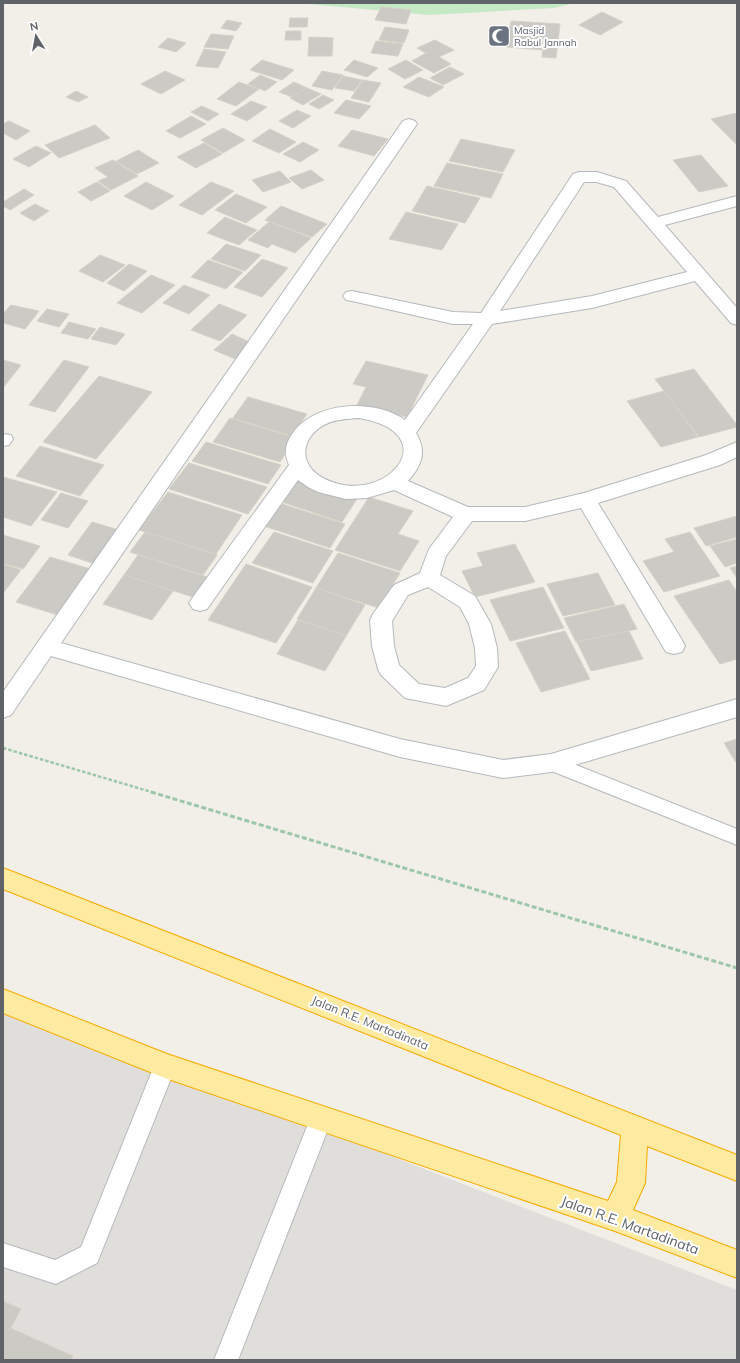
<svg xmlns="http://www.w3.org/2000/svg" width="740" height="1363" viewBox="0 0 740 1363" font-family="Mulish,sans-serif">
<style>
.industrial{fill:#e0deda}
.green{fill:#c5e8c5}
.building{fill:#cccac5;stroke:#d6d1c6}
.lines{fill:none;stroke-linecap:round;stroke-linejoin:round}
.service-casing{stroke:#b5b8bc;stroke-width:2}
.minor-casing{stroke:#b5b8bc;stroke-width:2}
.trunk-casing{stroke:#f9ab00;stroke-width:2}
.path-far1{stroke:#9cc7a9;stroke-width:2.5;stroke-dasharray:3.5 2;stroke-linecap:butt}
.path{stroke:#9cc7a9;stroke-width:3;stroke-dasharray:5 2.5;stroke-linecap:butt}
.service{fill:#fff;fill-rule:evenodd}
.minor{fill:#fff;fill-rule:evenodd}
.trunk{fill:#feeaa1;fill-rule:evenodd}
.labels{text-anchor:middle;stroke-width:4;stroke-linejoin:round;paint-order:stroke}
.far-worship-label{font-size:10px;fill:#5b616d;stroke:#fff;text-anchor:start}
.street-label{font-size:12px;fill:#5f6368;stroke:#fff}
.near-street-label{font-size:14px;fill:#5f6368;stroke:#fff}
</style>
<rect width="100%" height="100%" fill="#f1efe8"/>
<!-- industrial -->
<polygon class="industrial" points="3,1006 737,1290 737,1360 3,1360"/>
<!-- green -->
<polygon class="green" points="297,3 575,3 554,8 430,15"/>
<!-- building -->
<g class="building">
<polygon points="381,7 411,10 406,24 375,20"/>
<polygon points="602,12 623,22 600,35 579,25"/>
<polygon points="290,18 308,18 307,27 289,27"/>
<polygon points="227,20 242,23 236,31 221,28"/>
<polygon points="511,21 560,24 556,58 542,57 543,50 507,47"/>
<polygon points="385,27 409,30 404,43 379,40"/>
<polygon points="286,31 301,31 301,40 285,40"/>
<polygon points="211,34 234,36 228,49 204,47"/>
<polygon points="309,37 333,38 332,56 308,56"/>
<polygon points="168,38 186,43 176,52 158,47"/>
<polygon points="435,40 454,50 439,57 451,64 434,73 412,61 426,53 417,48"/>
<polygon points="376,41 403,44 398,56 371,53"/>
<polygon points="204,49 226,52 218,68 196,66"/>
<polygon points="262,60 294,70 282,80 250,70"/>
<polygon points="354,60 378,68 367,77 344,70"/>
<polygon points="406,60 423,70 405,79 388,69"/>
<polygon points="450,67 464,74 443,85 430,78"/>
<polygon points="165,71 185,80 161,94 141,84"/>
<polygon points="322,71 343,75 332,90 312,86"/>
<polygon points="260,75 277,82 265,91 248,84"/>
<polygon points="343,76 362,80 354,91 335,88"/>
<polygon points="419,77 444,87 429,97 403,87"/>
<polygon points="363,80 381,83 369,102 351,98"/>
<polygon points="239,82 259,89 236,106 217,99"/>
<polygon points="294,82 307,88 292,97 279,92"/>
<polygon points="307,88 321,94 303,105 290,98"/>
<polygon points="76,91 88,97 78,102 66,97"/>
<polygon points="323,95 334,100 319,109 309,104"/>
<polygon points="346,100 371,106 359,119 334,113"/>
<polygon points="251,101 267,107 247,121 231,114"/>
<polygon points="202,106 219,114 208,121 191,112"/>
<polygon points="297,110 311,116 293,128 279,121"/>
<polygon points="737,113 737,145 711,119"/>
<polygon points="191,116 206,124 180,138 166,131"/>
<polygon points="9,121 30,131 16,140 3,133 3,124"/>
<polygon points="95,125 110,138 59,158 45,145"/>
<polygon points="223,128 245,140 223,153 201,140"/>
<polygon points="270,129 296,142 279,153 252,141"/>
<polygon points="352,130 388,139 374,156 338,146"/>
<polygon points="461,139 515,150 503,172 449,161"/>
<polygon points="303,142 319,150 300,162 283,154"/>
<polygon points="204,143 222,154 196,168 177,157"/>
<polygon points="36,146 51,153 29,167 13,159"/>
<polygon points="138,150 159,163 137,174 116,161"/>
<polygon points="701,155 728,186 699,192 673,160"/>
<polygon points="113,160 138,176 111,190 98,181 108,177 95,168"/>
<polygon points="447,163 503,174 491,198 434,186"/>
<polygon points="311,170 324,180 302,189 289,178"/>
<polygon points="280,171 291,182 263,192 252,180"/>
<polygon points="97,182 110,191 91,201 78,192"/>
<polygon points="146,182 174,196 152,210 124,196"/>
<polygon points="211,182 234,191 202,215 179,205"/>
<polygon points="427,186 480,198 465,223 412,211"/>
<polygon points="24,189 34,195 10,210 3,206 3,202"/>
<polygon points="236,194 267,207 246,223 215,210"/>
<polygon points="35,204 49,211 34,221 20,213"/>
<polygon points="281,206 327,224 312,237 265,220"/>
<polygon points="406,212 458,224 442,250 389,239"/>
<polygon points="225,217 257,230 239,245 207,233"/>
<polygon points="269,222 311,238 295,253 272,244 268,248 248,240"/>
<polygon points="226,244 261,255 245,271 211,259"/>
<polygon points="100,255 125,265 103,282 79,271"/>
<polygon points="262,259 288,268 262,297 234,287"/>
<polygon points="208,260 243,272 226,289 191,277"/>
<polygon points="129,264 147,271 124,291 107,283"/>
<polygon points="151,275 175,285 142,313 117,303"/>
<polygon points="184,285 210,295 189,314 163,303"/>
<polygon points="219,304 247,315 220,341 191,330"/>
<polygon points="11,305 39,311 25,329 3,323 3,314"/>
<polygon points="47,309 69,314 59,327 37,321"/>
<polygon points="69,322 96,329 88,339 61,333"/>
<polygon points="100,327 125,334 116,345 91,339"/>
<polygon points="232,334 254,344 237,360 214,350"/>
<polygon points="3,360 21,365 3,388"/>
<polygon points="64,360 89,367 55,412 29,405"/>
<polygon points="366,361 428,375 407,417 357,405 366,387 353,384"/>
<polygon points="694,369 737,425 737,427 699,437 655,379"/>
<polygon points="99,376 152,392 96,459 43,442"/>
<polygon points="664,391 698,437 661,447 627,401"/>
<polygon points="248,397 307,414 292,436 233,418"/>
<polygon points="230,418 296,438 280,462 213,442"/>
<polygon points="206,442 281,465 268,484 192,461"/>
<polygon points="40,446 104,465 80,496 16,476"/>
<polygon points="189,463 267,487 248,514 169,489"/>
<polygon points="3,477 57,492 31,526 3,517"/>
<polygon points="297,480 357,499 342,522 282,502"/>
<polygon points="168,492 242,515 216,554 139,530"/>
<polygon points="61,493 88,501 68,528 41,520"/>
<polygon points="369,497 413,511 398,534 419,541 400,571 335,550"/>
<polygon points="276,502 345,524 330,548 261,525"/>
<polygon points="737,516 737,537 706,546 694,528"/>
<polygon points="92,522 122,531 98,565 68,555"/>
<polygon points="145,532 217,555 203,575 130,552"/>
<polygon points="274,532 333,551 313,583 252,563"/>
<polygon points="690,532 720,576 664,592 643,561 674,552 665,539"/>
<polygon points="3,535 40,546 23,569 3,563"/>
<polygon points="737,539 737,563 725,567 710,546"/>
<polygon points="515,544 535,582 475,597 462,571 483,566 477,553"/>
<polygon points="338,553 400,573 379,608 316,588"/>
<polygon points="138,555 207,577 193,597 124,575"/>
<polygon points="50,557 94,570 61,616 16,602"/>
<polygon points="3,564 21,570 4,592 3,592"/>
<polygon points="246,564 312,587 276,643 208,620"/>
<polygon points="737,566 737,578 730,568"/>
<polygon points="598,573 615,605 563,616 547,584"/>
<polygon points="124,575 173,591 152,620 103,604"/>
<polygon points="729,580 737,592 737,659 720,664 674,596"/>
<polygon points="543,587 564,628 510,641 490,600"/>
<polygon points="316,588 365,605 346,636 297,619"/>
<polygon points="624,604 637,629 576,642 564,618"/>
<polygon points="298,620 346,636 325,671 277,654"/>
<polygon points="565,631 590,679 541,692 516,643"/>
<polygon points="629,631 643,659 591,671 577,642"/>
<polygon points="737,739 737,764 724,743"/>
<polygon points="3,1301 21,1309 3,1342"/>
<polygon points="10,1328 73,1356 71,1360 3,1360 3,1342"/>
</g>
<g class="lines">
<!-- service casing -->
<g class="service-casing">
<g id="service">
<polygon points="3,434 11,435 13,439 9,445 3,446"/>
<polygon points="551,755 737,829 737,845 544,768 542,763 544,758"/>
<polygon points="165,1056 173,1059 176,1066 97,1263 56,1284 3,1267 3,1243 55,1260 81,1247 154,1066 157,1059"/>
<polygon points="321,1108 329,1112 332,1119 238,1360 214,1360 310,1119 313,1112"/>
</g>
</g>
<!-- minor casing -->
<g class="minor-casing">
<g id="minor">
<polygon points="409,119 415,121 417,124 61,643 400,739 503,760 551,754 737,699 737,717 551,772 503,778 400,757 51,656 11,715 3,718 3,692 403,121"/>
<path d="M579 172H597L626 181 658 217 737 196V206L665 225 737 308V325L731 323 695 281 592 308 492 324 416 433C427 451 422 466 408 481L468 507H525L584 493 706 455 737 442V457L720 465 598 503 682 640 685 646 682 652 674 654 666 652 581 508 525 521H472L446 556 440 575 475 596 491 624 497 648 498 667 484 690 446 706 405 698 381 675 378 669 372 646 370 620 373 614 394 585 420 573 429 549 453 517 394 490 367 498 346 499 318 492 308 487 298 480 207 609 200 611 193 609 189 603 193 597 289 465C284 454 285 445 291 436 312 401 374 398 405 420L473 324H453L352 301 346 300 343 296 346 292 352 291 453 312 481 313 573 174ZM584 182H596L614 187 687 272 592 296 500 311ZM359 418C450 434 383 510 323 478 297 464 301 436 326 424 336 419 348 419 359 418ZM428 587 460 607 469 624 475 648 476 666 468 678 445 688 419 684 399 665 394 646 392 621 408 595Z"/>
</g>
</g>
<!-- trunk casing -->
<g class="trunk-casing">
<polygon id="trunk" points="3,868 737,1155 737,1181 647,1146 645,1183 633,1210 737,1250 737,1278 615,1231 165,1078 3,1013 3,989 167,1054 608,1201 617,1182 621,1135 3,889"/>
</g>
<!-- path-far1 -->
<polyline class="path-far1" points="3,748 155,793"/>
<!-- path -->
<polyline class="path" points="151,792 737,968"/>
<!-- service -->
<use href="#service" class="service"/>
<!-- minor -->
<use href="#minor" class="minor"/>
<!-- trunk -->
<use href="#trunk" class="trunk"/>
</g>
<!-- icons -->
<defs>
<g id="mosque-square" transform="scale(1.15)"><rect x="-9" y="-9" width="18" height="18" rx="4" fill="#6b7280" stroke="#fff"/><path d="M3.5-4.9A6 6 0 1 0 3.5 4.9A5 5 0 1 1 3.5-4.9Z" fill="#fff"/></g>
</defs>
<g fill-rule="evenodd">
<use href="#mosque-square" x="499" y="36"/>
</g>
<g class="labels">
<!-- far-worship labels -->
<g class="far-worship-label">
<text x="514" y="34">Masjid<tspan x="514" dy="12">Rabul Jannah</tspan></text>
</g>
<!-- street labels -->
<g class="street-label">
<text transform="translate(370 1023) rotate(22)" y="4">Jalan R.E. Martadinata</text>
</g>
<!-- near-street labels -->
<g class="near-street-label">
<text transform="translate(630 1225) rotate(20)" y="5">Jalan R.E. Martadinata</text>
</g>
</g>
<!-- border -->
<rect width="740" height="1363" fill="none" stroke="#5f6368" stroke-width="8"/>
<!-- north arrow -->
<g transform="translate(36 36) rotate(349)" stroke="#ffffff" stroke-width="3" paint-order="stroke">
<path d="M0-3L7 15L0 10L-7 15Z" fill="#5f6368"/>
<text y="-6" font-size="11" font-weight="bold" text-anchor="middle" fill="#5f6368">N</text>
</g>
</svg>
